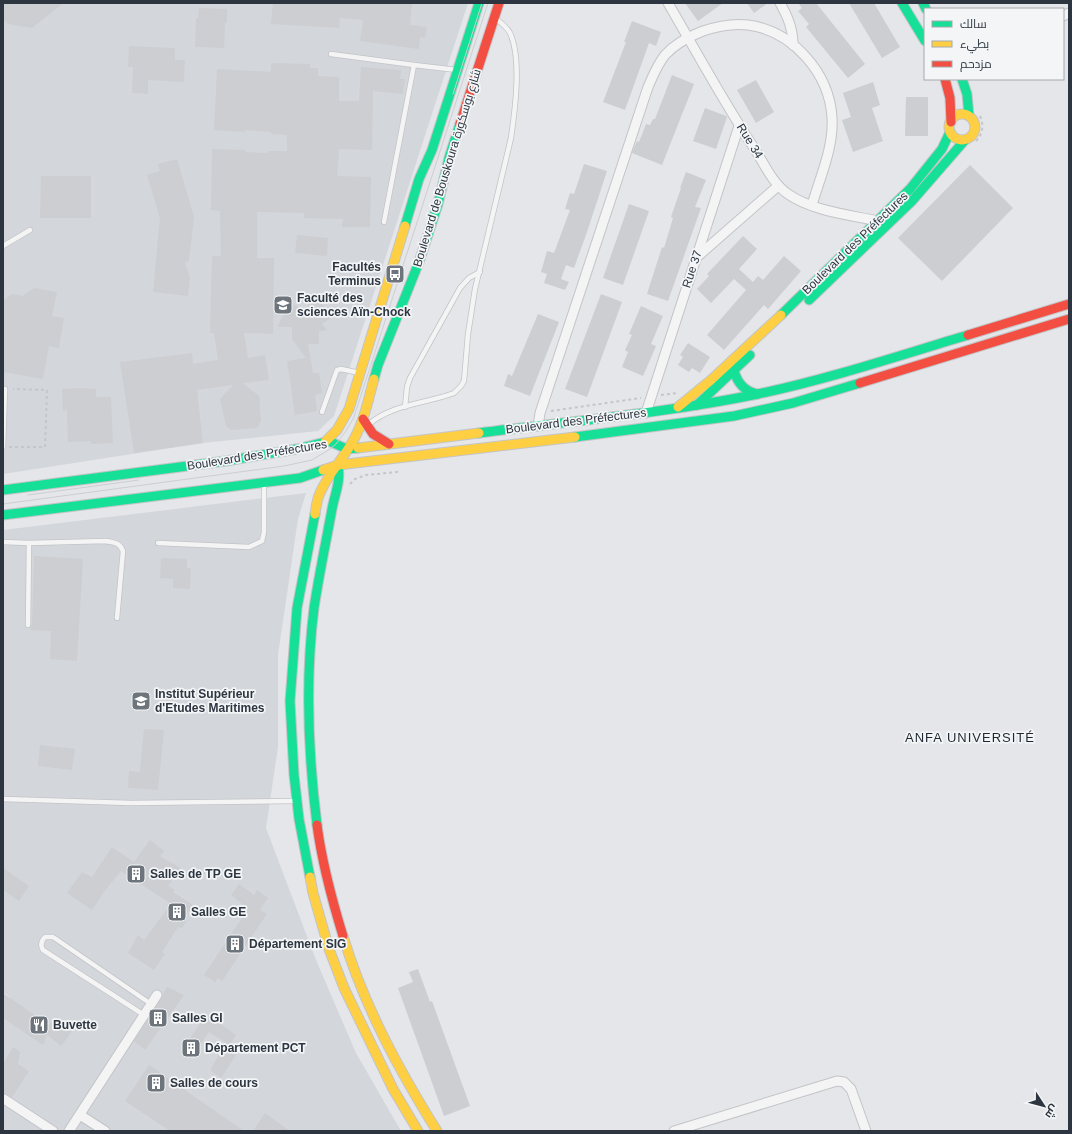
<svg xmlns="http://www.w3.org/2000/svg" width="1072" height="1134" viewBox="0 0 1072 1134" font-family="Arial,Cairo,sans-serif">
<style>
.built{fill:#d3d6db}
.building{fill:#cdced1}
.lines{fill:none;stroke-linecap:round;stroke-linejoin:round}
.lane-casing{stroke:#c3c4c7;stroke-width:6}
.street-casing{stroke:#c3c4c7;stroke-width:11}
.fast-casing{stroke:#c3c4c7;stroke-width:11}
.slow-casing{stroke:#c3c4c7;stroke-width:11}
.jam-casing{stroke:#c3c4c7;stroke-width:11}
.path{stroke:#c4c7c9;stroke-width:2;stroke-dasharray:3 3;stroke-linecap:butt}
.lane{stroke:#f4f4f5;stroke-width:4.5}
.street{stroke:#f4f4f5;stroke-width:9}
.fast{stroke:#16e098;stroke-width:9}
.slow{stroke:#ffcf43;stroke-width:9}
.jam{stroke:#f24e42;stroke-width:9}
.tram{stroke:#cdced0;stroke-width:1}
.labels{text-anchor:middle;stroke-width:3.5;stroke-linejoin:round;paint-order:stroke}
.street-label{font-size:12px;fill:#2d3640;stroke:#f3f5f7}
.poi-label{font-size:12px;font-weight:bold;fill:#2d3640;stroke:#f3f5f7;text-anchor:start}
.neighbourhood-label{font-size:13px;letter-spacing:1px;fill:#1f2731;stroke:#f3f5f7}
</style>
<rect width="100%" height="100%" fill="#e4e6e9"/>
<!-- built -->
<g class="built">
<polygon points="3,3 468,3 334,416 318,431 203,443 3,474"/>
<polygon points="306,493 298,519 278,655 278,747 266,828 316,960 356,1053 401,1131 3,1131 3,1008 10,997 3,992 3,530"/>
</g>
<!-- building -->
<g class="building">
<polygon points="3,3 63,3 32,28 8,24 3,19"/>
<polygon points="273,3 412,3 410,25 427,27 425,38 420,37 419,49 360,41 363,20 340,18 339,28 271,24"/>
<polygon points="685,3 723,3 698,21"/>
<polygon points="747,3 768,3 754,13"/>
<polygon points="798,3 816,3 865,64 848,78 806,27 809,24 798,11 802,8"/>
<polygon points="849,3 874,3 900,47 882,58"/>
<polygon points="199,8 227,9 227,23 225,23 224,48 195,47 196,18 198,18"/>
<polygon points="632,21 661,32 656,46 649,43 625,110 603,102 626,42 624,42"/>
<polygon points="129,46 175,48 175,60 185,60 184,82 148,80 148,94 132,93 133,67 128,67"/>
<polygon points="271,63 310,64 310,68 318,68 318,76 339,77 339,101 359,101 361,67 401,70 400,79 405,79 403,94 373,91 372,150 339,149 337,176 371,177 370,227 342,227 343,219 304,218 304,213 257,212 257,258 274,258 273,334 244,333 248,358 265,355 269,380 243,383 259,396 261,421 257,428 231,430 226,426 220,399 233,385 197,390 203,443 134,453 120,362 192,353 193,364 218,360 214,333 210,333 212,256 221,256 220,211 211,210 212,149 245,150 245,152 268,153 268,151 287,151 287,135 271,134 271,132 245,130 245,132 214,130 217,69 271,72"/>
<polygon points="672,75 694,84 662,165 632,153 637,141 639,142 646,124 650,125 653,119 655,119"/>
<polygon points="756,80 774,112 756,123 737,90"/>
<polygon points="873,82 880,105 872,108 883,141 853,152 842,120 851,117 843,93"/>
<polygon points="906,97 928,97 928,136 905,136"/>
<polygon points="705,108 726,116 727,117 716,149 693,141"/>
<polygon points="177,159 194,217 189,261 185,262 190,277 188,296 153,292 160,218 147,175 160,171 158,164"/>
<polygon points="584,164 607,171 587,232 574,268 566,265 561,279 569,282 565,290 544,283 547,274 541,272 547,251 554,253 570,210 565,209 570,193 574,194"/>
<polygon points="970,165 1013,208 942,281 898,238"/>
<polygon points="686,172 706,180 695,207 701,208 668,301 647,294 662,247 664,248 673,218 671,217 681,188 680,188"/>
<polygon points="41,176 91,176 91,218 40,218"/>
<polygon points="629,204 649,211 623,285 603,278"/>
<polygon points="297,235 328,238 327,256 295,253"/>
<polygon points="743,236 757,249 739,269 753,282 758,276 763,280 784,256 801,271 768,309 764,305 724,350 707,335 746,290 734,279 711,303 697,289 709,276 707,274"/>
<polygon points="34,288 57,292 52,316 64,318 59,348 49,346 43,379 3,372 4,300 12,294 23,296"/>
<polygon points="601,294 622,302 587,397 565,389"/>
<polygon points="316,296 332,317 322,324 327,330 319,331 319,344 308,344 313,373 319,373 322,393 315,395 317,411 295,415 287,361 306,358 292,339 292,327 277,327 290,303 305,311 311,300"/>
<polygon points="641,306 663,316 651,344 656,346 643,376 622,367 628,352 625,350 632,335 629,334"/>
<polygon points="538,314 559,322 530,396 504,386 508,374 512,376"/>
<polygon points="688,343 710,357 700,373 692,368 689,372 678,365 683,357 680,355"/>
<polygon points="80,388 96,389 96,397 111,397 113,443 91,444 91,441 68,442 67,410 63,411 62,389"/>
<polygon points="34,556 83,559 77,661 50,659 51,631 30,630 32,625"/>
<polygon points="161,558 187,559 187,568 191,568 190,589 173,588 173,579 160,578"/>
<polygon points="144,729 164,730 158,790 128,788 129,771 140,772"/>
<polygon points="40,745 75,749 72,770 38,766"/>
<polygon points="150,840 164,851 160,856 180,868 168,886 175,890 173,892 193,905 183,919 186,921 182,928 178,927 162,952 165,954 154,970 128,953 138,935 144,940 171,904 121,871 106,889 92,910 67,893 82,872 92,877 112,847 134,862"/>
<polygon points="3,868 29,886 19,901 3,890"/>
<polygon points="239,884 254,895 257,890 268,898 260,910 267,914 222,981 218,978 215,982 204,975 248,909 231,895"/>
<polygon points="418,969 430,1002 432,1001 470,1106 444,1116 398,988 413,982 409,972"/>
<polygon points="167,987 184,995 145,1050 134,1041 162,998 163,994"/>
<polygon points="3,993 49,1025 57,1017 75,1027 61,1046 47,1035 43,1045 3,1018"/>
<polygon points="206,1014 236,1035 230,1045 238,1052 221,1078 210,1070 226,1043 209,1032 191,1058 182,1051"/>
<polygon points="13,1047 20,1052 18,1064 29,1071 12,1097 7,1094 3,1093 3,1064"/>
<polygon points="149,1065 244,1131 170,1131 125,1101"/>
<polygon points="265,1113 290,1131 253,1131"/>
</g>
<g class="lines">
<!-- lane casing -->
<g class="lane-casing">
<g id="lane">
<polyline points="331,54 414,65"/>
<polyline points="384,222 414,65 457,70"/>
<polyline points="3,246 30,230"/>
<polyline points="3,389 5,389 3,447"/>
<polyline points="405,407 407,387 410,378 460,288 469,278 480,272"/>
<polyline points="322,412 337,370 341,369 360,373"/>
<path d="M368 425C392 404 425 404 454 393L461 386 464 381 468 334 475 289 511 138C515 110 522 59 510 33 507 27 500 22 495 18"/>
<path d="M3 542 29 543 106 541C115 543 119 542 123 551L117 618"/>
<polyline points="158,543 249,547 262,541 264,532 264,484"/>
<polyline points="28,625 29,543"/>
<polyline points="3,799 131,803 297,801"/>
<path d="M144 1015 43 950C40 945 41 941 45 937H53L151 1004"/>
</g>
</g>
<!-- street casing -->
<g class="street-casing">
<g id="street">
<path d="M668 3C696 51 723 101 754 148 764 163 772 183 788 194 812 211 850 215 878 221"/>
<path d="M780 3C788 17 793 29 793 45"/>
<polyline points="1063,16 1069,13"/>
<polyline points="697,257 778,186"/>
<polyline points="646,413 739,126"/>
<path d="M538 426 540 413 648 87C653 76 657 65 665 55 675 44 690 36 703 31 718 26 733 23 748 25 793 31 829 73 832 117 834 147 820 177 812 205"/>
<polyline points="4,1099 53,1131"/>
<polyline points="80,1115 105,1131"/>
<polyline points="69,1131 157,995"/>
<polyline points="674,1131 837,1081 844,1082 851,1089 866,1131"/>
</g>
</g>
<!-- fast casing -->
<g class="fast-casing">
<g id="fast">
<polyline points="902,3 925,41"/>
<polyline points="923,3 926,9"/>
<polyline points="962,79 967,94 969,116"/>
<polyline points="405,226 419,179 432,150 479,3"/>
<polyline points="809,300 912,201 965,140"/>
<polyline points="781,315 910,189 942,149 950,132"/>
<path d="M734 370C737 383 744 391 757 394"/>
<polyline points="374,379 378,365 419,262 438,204 449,158 460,124"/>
<polyline points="697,405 750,355"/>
<path d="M479 433C572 421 666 413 758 394 829 379 898 356 968 335"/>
<polyline points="575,437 734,416 793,403 860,383"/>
<polyline points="3,490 226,461 297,449 325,442 331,442 347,449 358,448"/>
<polyline points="3,515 300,478 323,470"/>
<path d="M317 825C308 753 305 680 314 608 319 575 326 542 332 509 335 493 341 482 338 465"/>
<polyline points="310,877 299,819 294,775 290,701 297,608 315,514"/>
</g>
</g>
<!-- slow casing -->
<g class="slow-casing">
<g id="slow">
<circle cx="962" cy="127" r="13"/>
<polyline points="678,407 711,380 781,315"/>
<polyline points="325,442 337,430 349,409 405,226"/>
<polyline points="358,448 479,433"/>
<polyline points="323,470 338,465 575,437"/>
<path d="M315 514C316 507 317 499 320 493 328 474 343 459 353 441 364 422 368 400 374 379"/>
<polyline points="310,877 313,893 329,949 344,988 393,1089 418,1131"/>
<path d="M343 936C364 1006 399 1070 437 1131"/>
</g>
</g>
<!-- jam casing -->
<g class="jam-casing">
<g id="jam">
<polyline points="945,79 950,98 951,122"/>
<polyline points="460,124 499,3"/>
<polyline points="968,335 1069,304"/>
<polyline points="860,383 1069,319"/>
<polyline points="363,419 373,434 389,444"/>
<path d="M317 825C322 863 332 900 343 936"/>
</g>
</g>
<!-- path -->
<g class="path">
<path d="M976 141C983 134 984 125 980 116"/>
<polyline points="661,395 677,393"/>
<polyline points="551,411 641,398"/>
<polyline points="9,447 45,447 47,390 13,389"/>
<polyline points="350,484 355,479 366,475 397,472 396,470"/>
</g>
<!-- lane -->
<use href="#lane" class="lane"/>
<!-- street -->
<use href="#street" class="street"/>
<!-- fast -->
<use href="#fast" class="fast"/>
<!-- slow -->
<use href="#slow" class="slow"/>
<!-- jam -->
<use href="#jam" class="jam"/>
<!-- tram -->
<g class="tram">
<polyline points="453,94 482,3"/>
<polyline points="28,495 139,480"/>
<polyline points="3,504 284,466 312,460 330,449 336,444 346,431 354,417 488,3"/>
</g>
</g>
<!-- icons -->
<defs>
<g id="bus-square" transform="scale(1)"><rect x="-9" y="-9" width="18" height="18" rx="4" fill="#6d747b" stroke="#f3f5f7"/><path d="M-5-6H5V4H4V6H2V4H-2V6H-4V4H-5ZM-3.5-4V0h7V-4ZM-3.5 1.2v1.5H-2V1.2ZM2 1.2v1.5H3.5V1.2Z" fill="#fff"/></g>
<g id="university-square" transform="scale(1)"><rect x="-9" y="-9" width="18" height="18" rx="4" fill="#6d747b" stroke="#f3f5f7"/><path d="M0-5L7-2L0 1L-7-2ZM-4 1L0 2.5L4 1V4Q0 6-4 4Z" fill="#fff"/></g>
<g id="building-square" transform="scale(1)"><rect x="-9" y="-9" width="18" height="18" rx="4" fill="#6d747b" stroke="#f3f5f7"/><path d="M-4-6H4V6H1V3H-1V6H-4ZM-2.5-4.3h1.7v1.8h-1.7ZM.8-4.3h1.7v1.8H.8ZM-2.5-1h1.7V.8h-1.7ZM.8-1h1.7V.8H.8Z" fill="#fff"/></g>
<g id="restaurant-square" transform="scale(1)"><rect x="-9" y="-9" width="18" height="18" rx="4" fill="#6d747b" stroke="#f3f5f7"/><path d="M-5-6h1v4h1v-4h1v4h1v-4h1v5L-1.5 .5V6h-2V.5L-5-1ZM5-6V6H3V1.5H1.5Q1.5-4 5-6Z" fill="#fff"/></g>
</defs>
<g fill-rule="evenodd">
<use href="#bus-square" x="395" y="274"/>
<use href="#university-square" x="283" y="305"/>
<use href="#university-square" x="141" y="701"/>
<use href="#building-square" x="136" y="874"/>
<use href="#building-square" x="177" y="912"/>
<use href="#building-square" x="235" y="944"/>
<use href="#building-square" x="158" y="1018"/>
<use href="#restaurant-square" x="39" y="1025"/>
<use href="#building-square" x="191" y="1048"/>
<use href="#building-square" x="156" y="1083"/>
</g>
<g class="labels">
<!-- street labels -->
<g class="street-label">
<text transform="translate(750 141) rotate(58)" y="4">Rue 34</text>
<text transform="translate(447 168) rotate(-73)" y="4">Boulevard de Bouskoura شارع بوسكورة</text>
<text transform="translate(855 243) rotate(-44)" y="4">Boulevard des Préfectures</text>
<text transform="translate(692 269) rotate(-72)" y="4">Rue 37</text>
<text transform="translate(576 421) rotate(-7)" y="4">Boulevard des Préfectures</text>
<text transform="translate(257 455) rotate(-9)" y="4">Boulevard des Préfectures</text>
</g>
<!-- poi labels -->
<g class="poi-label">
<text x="381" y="271" text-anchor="end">Facultés<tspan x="381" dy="14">Terminus</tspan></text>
<text x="297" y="302">Faculté des<tspan x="297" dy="14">sciences Aïn-Chock</tspan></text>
<text x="155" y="698">Institut Supérieur<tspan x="155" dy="14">d'Etudes Maritimes</tspan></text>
<text x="150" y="878">Salles de TP GE</text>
<text x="191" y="916">Salles GE</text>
<text x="249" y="948">Département SIG</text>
<text x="172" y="1022">Salles GI</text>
<text x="53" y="1029">Buvette</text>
<text x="205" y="1052">Département PCT</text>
<text x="170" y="1087">Salles de cours</text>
</g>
<!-- neighbourhood labels -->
<g class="neighbourhood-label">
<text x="970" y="742">ANFA UNIVERSITÉ</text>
</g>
</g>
<!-- border -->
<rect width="1072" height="1134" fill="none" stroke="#2d3640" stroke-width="8"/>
<!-- legend -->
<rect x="924" y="8" width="140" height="72" fill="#f3f5f7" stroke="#a4a9ae"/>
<rect x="932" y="21" width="20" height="6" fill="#16e098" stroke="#a4a9ae"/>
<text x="960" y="28" font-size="12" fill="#2d3640">سالك</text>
<rect x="932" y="41" width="20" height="6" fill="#ffcf43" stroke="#a4a9ae"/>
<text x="960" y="48" font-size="12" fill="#2d3640">بطيء</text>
<rect x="932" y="61" width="20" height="6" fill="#f24e42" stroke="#a4a9ae"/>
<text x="960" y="68" font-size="12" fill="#2d3640">مزدحم</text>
<!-- north arrow -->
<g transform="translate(1044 1106) rotate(126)" stroke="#f3f5f7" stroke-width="3" paint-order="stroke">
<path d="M0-3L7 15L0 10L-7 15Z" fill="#2d3640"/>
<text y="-6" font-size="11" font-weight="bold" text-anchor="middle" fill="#2d3640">ش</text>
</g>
</svg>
